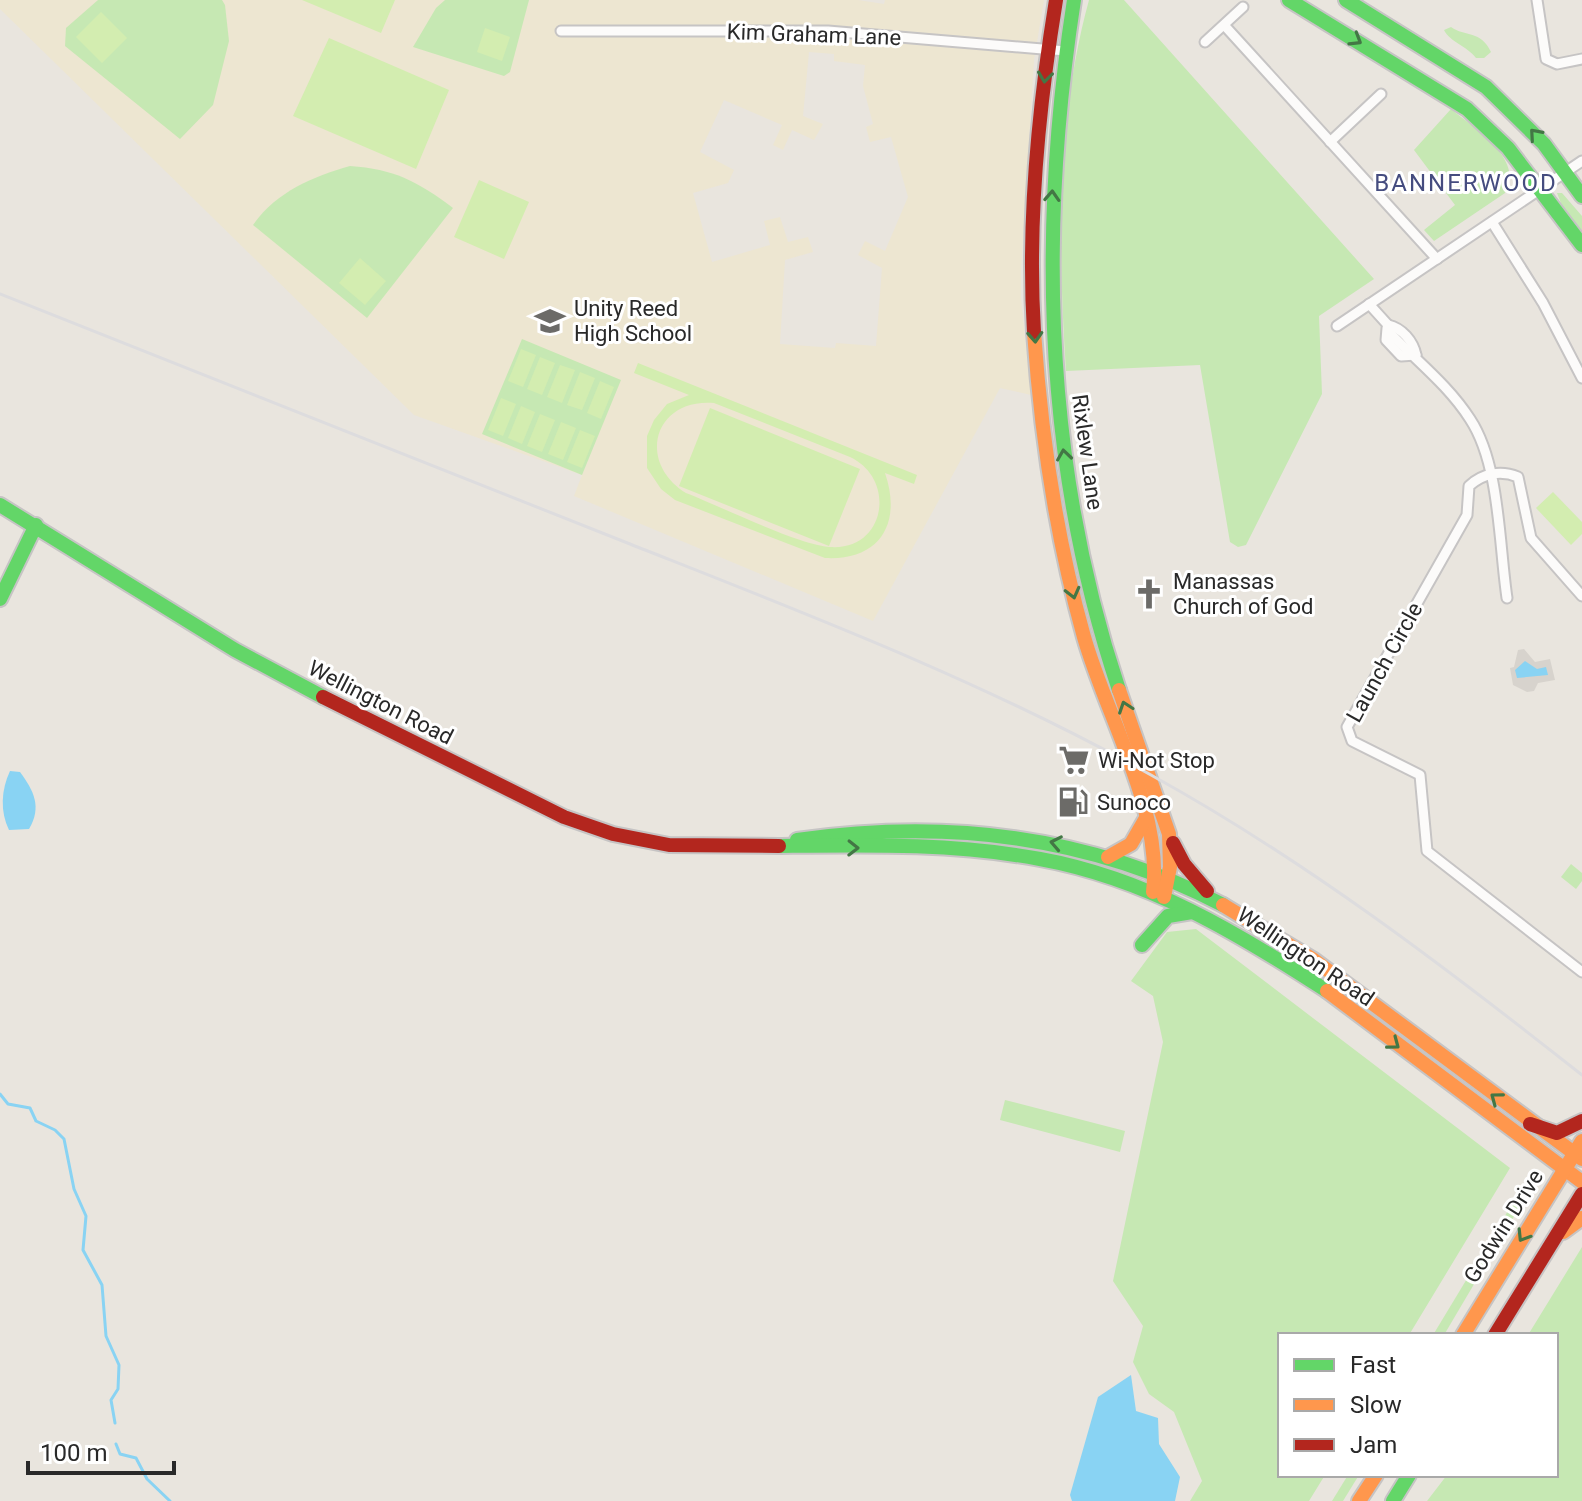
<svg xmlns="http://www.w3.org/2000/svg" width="1582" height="1501" viewBox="0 0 1582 1501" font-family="Roboto,sans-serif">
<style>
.education{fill:#ede6d1;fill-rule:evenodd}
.green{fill:#c6e8b3}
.pitch{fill:#d3edb0;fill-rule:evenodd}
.plaza{fill:#d7d3cd}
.water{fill:#89d3f3}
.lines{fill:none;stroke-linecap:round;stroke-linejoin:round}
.stream{stroke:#89d3f3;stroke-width:3}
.street-casing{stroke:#c6c4c4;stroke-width:13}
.fast-casing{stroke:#c6c4c4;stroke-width:18}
.slow-casing{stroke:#c6c4c4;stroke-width:18}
.jam-casing{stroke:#c6c4c4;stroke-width:18}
.street{stroke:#fcfbfa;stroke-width:9}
.fast{stroke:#63d668;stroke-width:14}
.slow{stroke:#ff974d;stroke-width:14}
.jam{stroke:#b3261e;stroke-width:14}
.rail{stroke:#dddcde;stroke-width:3}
.oneway{stroke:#437745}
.labels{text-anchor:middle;stroke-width:6;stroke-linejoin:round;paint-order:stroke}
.street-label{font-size:22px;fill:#292929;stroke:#fff}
.poi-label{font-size:22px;fill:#292929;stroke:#fff;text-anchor:start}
.neighbourhood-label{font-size:24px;letter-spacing:2px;fill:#454c7f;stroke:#fff}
</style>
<rect width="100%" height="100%" fill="#e9e5de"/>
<!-- education -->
<path class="education" d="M0 0H858L884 4 885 0H1044L1034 60 1021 270V299L1031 395 1000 388 873 621 574 496 582 475 414 415 0 9ZM809 52 834 54V61L865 65 863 86 873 124 866 127 870 142 891 137 908 197 885 251 865 241 858 255 882 268 876 346 836 343 835 348 780 344 785 260 813 252 808 237 788 242 780 217 764 221 770 245 712 262 693 193 728 183 734 170 700 152 724 100 782 125 773 145 783 150 792 130 814 140 823 124 803 116Z"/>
<!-- green -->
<g class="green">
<polygon points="98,0 222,0 225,5 229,41 213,105 180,139 65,46 66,28"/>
<polygon points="445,0 529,0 510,72 504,76 413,47 436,8"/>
<path d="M1089 0H1124L1374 279 1319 316 1322 394 1246 545 1238 547 1230 542 1200 365 1066 371C1058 248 1056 120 1089 0Z"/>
<path d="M1451 27C1465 37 1481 30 1491 52L1484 58H1476C1467 46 1450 42 1444 30Z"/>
<path d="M1451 109C1474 128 1526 160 1505 193L1434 241 1424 230 1455 205 1414 150Z"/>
<path d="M350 166C394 169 417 181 453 208L367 318 253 225C276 192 312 177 350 166Z"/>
<polygon points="1557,193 1562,193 1582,216 1582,237 1566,216"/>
<polygon points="522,339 621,380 582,475 482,434"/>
<polygon points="1571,864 1582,873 1582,881 1576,889 1561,877"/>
<polygon points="1196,929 1510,1168 1409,1335 1280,1335 1280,1475 1325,1475 1309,1501 1190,1501 1202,1481 1174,1412 1149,1394 1133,1362 1143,1326 1113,1281 1163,1042 1153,996 1131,981 1167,932"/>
<polygon points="1005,1100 1125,1131 1120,1152 1000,1120"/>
<polygon points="1531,1182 1532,1186 1444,1335 1433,1335 1523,1186"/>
<polygon points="1582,1247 1582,1501 1427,1501 1447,1475 1556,1475 1556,1335 1528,1335"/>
<polygon points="1348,1475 1359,1475 1343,1501 1332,1501"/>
</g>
<!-- pitch -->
<g class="pitch">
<polygon points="302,0 395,0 381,33"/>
<polygon points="101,12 127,38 102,63 76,37"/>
<polygon points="485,28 510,37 502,61 477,52"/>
<polygon points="329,38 449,90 416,169 293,116"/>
<polygon points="479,180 529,202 504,259 454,237"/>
<polygon points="360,258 386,281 365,305 339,283"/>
<polygon points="521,349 536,355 523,387 508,381"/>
<polygon points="540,357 555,363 542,395 527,389"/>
<path d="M638 363 917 475 914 484 885 473C902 522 881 561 825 558L675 500 661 489 647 468V436L654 420 667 404 689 395 634 373ZM714 403 850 457C897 479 886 551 830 547 798 545 720 506 686 493 636 462 654 398 714 403Z"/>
<polygon points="560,365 575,370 562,403 547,397"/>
<polygon points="580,372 595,378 582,410 567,405"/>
<polygon points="600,381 614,387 601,419 587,413"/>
<polygon points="501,398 516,404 503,436 488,430"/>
<polygon points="521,406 535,412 522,444 508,438"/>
<polygon points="710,408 860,469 829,546 679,486"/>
<polygon points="540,414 555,420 542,452 527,446"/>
<polygon points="561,422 576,428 563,460 548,454"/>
<polygon points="580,430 595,436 582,468 567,462"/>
<polygon points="1553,492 1582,522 1582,534 1571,545 1536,508"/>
</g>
<!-- plaza -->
<polygon class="plaza" points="1524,649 1535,662 1550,659 1555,680 1538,683 1534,691 1527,692 1513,685 1510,668 1514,667 1518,650"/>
<!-- water -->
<g class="water">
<polygon points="1525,661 1537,669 1546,667 1548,675 1517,678 1515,670"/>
<path d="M10 771 20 772C34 791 42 807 29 829L9 830C0 812 1 790 10 771Z"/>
<polygon points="1131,1375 1136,1411 1158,1418 1159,1444 1180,1477 1175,1501 1072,1501 1070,1495 1098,1397"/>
</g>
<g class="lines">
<!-- stream -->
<g class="stream">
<polyline points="0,1094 8,1104 30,1108 36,1121 55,1130 64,1139 74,1189 86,1216 83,1250 102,1285 106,1336 119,1365 118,1389 111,1400 115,1423"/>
<polyline points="116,1444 120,1454 136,1458 147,1479 170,1501"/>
</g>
<!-- street casing -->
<g class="street-casing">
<g id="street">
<polyline points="1537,0 1546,59 1557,64 1582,59"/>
<polyline points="1224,25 1437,259"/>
<polyline points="561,31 828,31 1066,51"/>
<polyline points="1205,42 1243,7"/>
<polyline points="1330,142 1381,94"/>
<polyline points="1492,222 1543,303 1582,378"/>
<path d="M1369 304 1388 325 1391 334C1418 362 1449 386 1470 419 1500 464 1499 545 1507 598"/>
<path d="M1388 325C1402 328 1413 341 1416 355"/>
<polyline points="1337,326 1582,161"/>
<polyline points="1387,328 1386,340 1401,356 1416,355"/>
<path d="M1582 596 1531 538 1518 477C1501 470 1483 473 1469 486L1467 515 1347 727 1352 741 1420 775 1427 851 1582 972"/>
</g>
</g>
<!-- fast casing -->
<g class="fast-casing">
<g id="fast">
<path d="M1074 0C1038 232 1044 466 1119 690"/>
<polyline points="1289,0 1467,109 1508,148 1582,245"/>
<polyline points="1346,0 1486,87 1544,144 1582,196"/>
<polyline points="0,505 235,650 323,697"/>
<polyline points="0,599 36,525"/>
<path d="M797 840C944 819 1090 835 1223 905"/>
<path d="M779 846C866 845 954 843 1040 859 1146 878 1238 933 1327 991"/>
<polyline points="1142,945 1168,916 1192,912"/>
<polyline points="1393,1501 1409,1475"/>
</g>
</g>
<!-- slow casing -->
<g class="slow-casing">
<g id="slow">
<path d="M1034 332C1041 435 1056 537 1084 637 1106 715 1163 811 1153 892"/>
<polyline points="1119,690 1169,834 1170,867 1164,897"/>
<polyline points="1108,857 1131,844 1146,818"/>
<polyline points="1223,905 1314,960 1582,1159"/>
<polyline points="1327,991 1582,1182"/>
<polyline points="1563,1232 1582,1218"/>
<polyline points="1463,1335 1582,1141"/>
<polyline points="1359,1501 1376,1475"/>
</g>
</g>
<!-- jam casing -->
<g class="jam-casing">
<g id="jam">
<path d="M1034 332C1027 221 1038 110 1056 0"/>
<polyline points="323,697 564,817 613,834 669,845 779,846"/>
<polyline points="1173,843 1184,864 1207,891"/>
<polyline points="1530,1124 1557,1133 1582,1121"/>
<polyline points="1495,1335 1582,1194"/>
</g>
</g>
<!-- street -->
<use href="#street" class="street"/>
<!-- fast -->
<use href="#fast" class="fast"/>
<!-- slow -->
<use href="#slow" class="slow"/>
<!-- jam -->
<use href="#jam" class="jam"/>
<!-- rail -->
<path class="rail" d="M0 294C210 378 420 461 630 544 807 614 985 682 1151 775 1305 860 1444 966 1582 1075"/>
</g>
<!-- one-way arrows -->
<defs><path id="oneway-chevron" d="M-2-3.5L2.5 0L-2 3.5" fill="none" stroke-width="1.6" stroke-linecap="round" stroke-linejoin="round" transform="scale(2)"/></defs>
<g class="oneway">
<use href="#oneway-chevron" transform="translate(1356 40) rotate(31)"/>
<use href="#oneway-chevron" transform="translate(1045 77) rotate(97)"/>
<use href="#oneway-chevron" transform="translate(1535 134) rotate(-131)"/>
<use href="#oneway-chevron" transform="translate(1052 196) rotate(-87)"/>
<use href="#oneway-chevron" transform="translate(1035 337) rotate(87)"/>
<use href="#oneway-chevron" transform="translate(1064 455) rotate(-98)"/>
<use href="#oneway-chevron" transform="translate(1073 593) rotate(76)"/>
<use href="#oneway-chevron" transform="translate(1125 707) rotate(-109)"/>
<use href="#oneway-chevron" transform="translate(1056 843) rotate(-169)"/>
<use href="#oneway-chevron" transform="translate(853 848) rotate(1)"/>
<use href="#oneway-chevron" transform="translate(1394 1044) rotate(37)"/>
<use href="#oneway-chevron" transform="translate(1496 1098) rotate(-143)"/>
<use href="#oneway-chevron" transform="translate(1523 1236) rotate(122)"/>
</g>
<!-- icons -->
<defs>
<g id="school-bare" transform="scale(2.4)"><path d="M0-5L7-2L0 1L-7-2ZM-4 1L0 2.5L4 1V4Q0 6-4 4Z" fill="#6c6b68" stroke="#fff" stroke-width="2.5" paint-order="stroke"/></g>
<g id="church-bare" transform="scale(2.4)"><path d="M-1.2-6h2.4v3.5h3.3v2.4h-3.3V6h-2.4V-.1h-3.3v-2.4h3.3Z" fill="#6c6b68" stroke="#fff" stroke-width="2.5" paint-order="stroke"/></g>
<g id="supermarket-bare" transform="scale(2.4)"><path d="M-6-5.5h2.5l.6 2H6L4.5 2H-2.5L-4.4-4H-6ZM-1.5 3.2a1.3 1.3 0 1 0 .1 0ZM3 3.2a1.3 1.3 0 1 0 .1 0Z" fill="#6c6b68" stroke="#fff" stroke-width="2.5" paint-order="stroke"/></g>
<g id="fuel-bare" transform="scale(2.4)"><path d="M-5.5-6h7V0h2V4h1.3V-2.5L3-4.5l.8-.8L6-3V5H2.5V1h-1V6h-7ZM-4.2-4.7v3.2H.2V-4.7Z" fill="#6c6b68" stroke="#fff" stroke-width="2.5" paint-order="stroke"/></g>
</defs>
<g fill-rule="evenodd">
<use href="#school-bare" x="550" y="321"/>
<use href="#church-bare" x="1149" y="594"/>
<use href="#supermarket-bare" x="1074" y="760"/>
<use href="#fuel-bare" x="1073" y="802"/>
</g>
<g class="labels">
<!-- street labels -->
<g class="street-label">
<text transform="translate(814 34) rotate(2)" y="8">Kim Graham Lane</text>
<text transform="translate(1088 452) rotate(82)" y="8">Rixlew Lane</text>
<text transform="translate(1384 662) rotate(-61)" y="8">Launch Circle</text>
<text transform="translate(381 702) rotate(27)" y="8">Wellington Road</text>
<text transform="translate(1306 956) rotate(34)" y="8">Wellington Road</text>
<text transform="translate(1503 1226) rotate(-58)" y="8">Godwin Drive</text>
</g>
<!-- poi labels -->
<g class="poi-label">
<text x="574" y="316">Unity Reed<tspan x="574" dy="25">High School</tspan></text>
<text x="1173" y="589">Manassas<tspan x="1173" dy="25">Church of God</tspan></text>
<text x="1098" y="768">Wi-Not Stop</text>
<text x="1097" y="810">Sunoco</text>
</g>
<!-- neighbourhood labels -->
<g class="neighbourhood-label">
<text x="1466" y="191">BANNERWOOD</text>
</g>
</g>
<!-- legend -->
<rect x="1278" y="1333" width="280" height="144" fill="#ffffff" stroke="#a9a9a9" stroke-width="2"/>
<rect x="1294" y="1359" width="40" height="12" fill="#63d668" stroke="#a9a9a9" stroke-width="2"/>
<text x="1350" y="1373" font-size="24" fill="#292929">Fast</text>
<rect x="1294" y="1399" width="40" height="12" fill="#ff974d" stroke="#a9a9a9" stroke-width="2"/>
<text x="1350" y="1413" font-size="24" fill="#292929">Slow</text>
<rect x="1294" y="1439" width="40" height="12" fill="#b3261e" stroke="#a9a9a9" stroke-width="2"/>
<text x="1350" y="1453" font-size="24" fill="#292929">Jam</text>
<!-- scale -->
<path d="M28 1461v12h146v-12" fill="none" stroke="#292929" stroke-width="4"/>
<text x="40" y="1461" font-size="24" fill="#292929" stroke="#ffffff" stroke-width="6" paint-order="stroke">100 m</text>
</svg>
